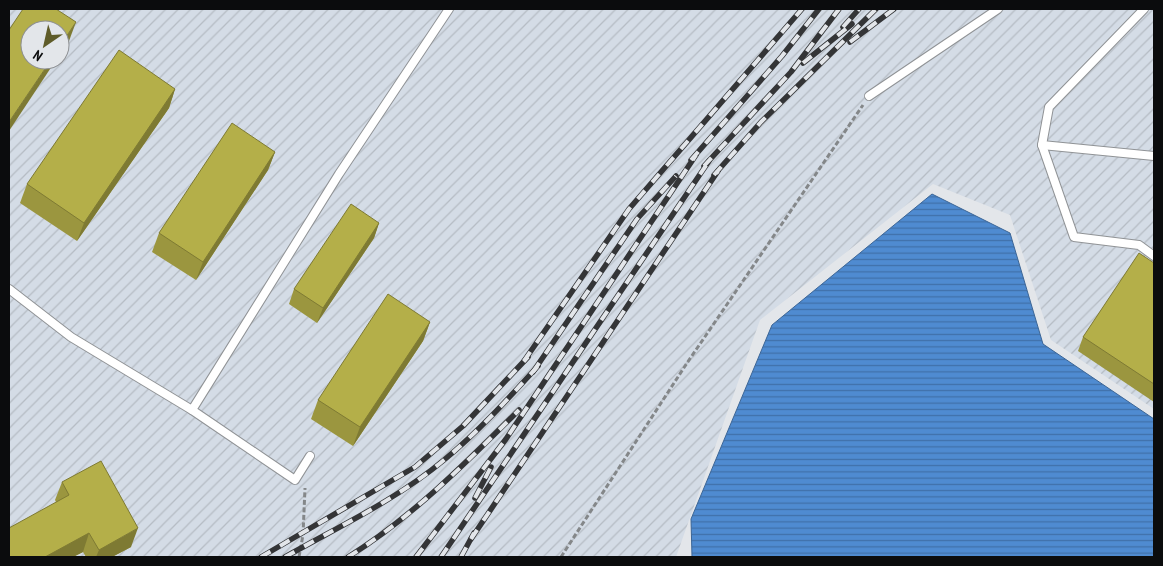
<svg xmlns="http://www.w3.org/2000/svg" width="1163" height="566" viewBox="0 0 1163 566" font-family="'PT Sans Narrow',sans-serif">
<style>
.industrial{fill:url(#industrial-furrows);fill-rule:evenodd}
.water{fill:url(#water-rules);stroke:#3b6596}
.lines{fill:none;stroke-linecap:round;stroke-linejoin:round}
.service-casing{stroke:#909396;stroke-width:10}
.path{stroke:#848789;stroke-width:3;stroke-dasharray:5 2.5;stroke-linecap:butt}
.service{stroke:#fff;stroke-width:8}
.rail-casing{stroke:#343537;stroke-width:5.5}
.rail{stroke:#e3e6ea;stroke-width:4;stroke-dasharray:11;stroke-linecap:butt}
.wall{fill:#9b963f}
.shaded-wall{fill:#7e7a33}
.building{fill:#b4af49;stroke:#7e7a33}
</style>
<defs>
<pattern id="industrial-furrows" width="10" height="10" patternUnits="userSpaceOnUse" patternTransform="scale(1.25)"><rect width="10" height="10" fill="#d4dce6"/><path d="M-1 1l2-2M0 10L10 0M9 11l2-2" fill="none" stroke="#b5bcc4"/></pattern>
<pattern id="water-rules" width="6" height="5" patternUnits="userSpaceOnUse" patternTransform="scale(1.25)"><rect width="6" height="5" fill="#4f8bd1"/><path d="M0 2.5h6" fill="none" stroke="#4070a8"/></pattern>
</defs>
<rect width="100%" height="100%" fill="#e3e6ea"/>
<!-- industrial -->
<path class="industrial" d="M9 9H1154V409L1051 340 1010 215 933 184 760 320 676 557H9ZM30 30H60V60H30Z"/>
<!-- water -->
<polygon class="water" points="932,194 1010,233 1043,344 1154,419 1154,557 692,557 691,519 772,325"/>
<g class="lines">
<!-- service casing -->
<g class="service-casing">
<g id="service">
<polyline points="1144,9 1049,107 1042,145 1074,237 1139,245 1154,256"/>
<polyline points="869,96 998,9"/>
<polyline points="1042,145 1154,156"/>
<polyline points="9,289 71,337 192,410"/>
<polyline points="310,456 295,480 192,410 339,174 449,9"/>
</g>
</g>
<!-- path -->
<g class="path">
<polyline points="299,557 303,535 305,488"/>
<polyline points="561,557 687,363 863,105"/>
</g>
<!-- service -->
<use href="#service" class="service"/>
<!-- rail casing -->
<g class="rail-casing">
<g id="rail">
<polyline points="843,27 859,9"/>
<polyline points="850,42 894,9"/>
<polyline points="803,63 852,24"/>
<polyline points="691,160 782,56 819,9"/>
<polyline points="704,166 791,72 839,9"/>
<polyline points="714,175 761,122 876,9"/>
<polyline points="524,361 629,209 802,9"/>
<polyline points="533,372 637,219 676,176"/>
<polyline points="475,498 491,467"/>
<polyline points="471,539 718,171"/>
<polyline points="261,557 415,467 463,426 528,357"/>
<path d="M285 557C338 527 396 500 444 460 478 432 508 399 538 366"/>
<path d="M348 557C411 518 466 463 519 410"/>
<polyline points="416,557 506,439 696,155"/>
<polyline points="441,557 709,161"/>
<polyline points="461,557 474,533"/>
</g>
</g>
<!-- rail -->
<use href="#rail" class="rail"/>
</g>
<!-- wall -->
<g class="wall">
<polygon points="175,89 169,108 77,241 20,203 27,184"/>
<polygon points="275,152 268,170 196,280 152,252 159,233"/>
<polygon points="379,223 374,238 317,323 289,304 294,289"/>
<polygon points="1154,263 1154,402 1078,351 1083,337"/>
<polygon points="430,322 423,341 353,446 311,419 318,400"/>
<polygon points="62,482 131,547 112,557 86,557 83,552 73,557 9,557 56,502 55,500"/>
</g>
<!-- shaded-wall -->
<g class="shaded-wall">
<polygon points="76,22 69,41 60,55 60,46"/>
<polygon points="51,60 56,60 9,131 9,122"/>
<polygon points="175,89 169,108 77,241 84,223"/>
<polygon points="275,152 268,170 196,280 203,262"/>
<polygon points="379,223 374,238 317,323 323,308"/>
<polygon points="430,322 423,341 353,446 360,427"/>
<polygon points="138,528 131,547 112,557 96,557 99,550"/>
<polygon points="89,533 83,552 73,557 45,557"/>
</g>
<!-- building -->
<g class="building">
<polygon points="23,9 56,9 76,22 60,46 60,30 30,30 30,60 51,60 9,122 9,30"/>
<polygon points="119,50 175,89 84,223 27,184"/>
<polygon points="232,123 275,152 203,262 159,233"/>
<polygon points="351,204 379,223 323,308 294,289"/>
<polygon points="1139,253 1154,263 1154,384 1083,337"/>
<polygon points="388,294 430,322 360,427 318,400"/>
<polygon points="101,461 138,528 99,550 89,533 45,557 9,557 9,528 69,495 62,482"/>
</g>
<!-- border -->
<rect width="1163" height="566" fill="none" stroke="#0b0c0d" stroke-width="20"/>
<!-- north arrow -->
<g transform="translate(45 45) rotate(214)"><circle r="24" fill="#e3e6ea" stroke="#8d8f92"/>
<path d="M0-4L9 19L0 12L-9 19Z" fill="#5f5c29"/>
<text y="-8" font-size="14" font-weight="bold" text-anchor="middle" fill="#0b0c0d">N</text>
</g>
</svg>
